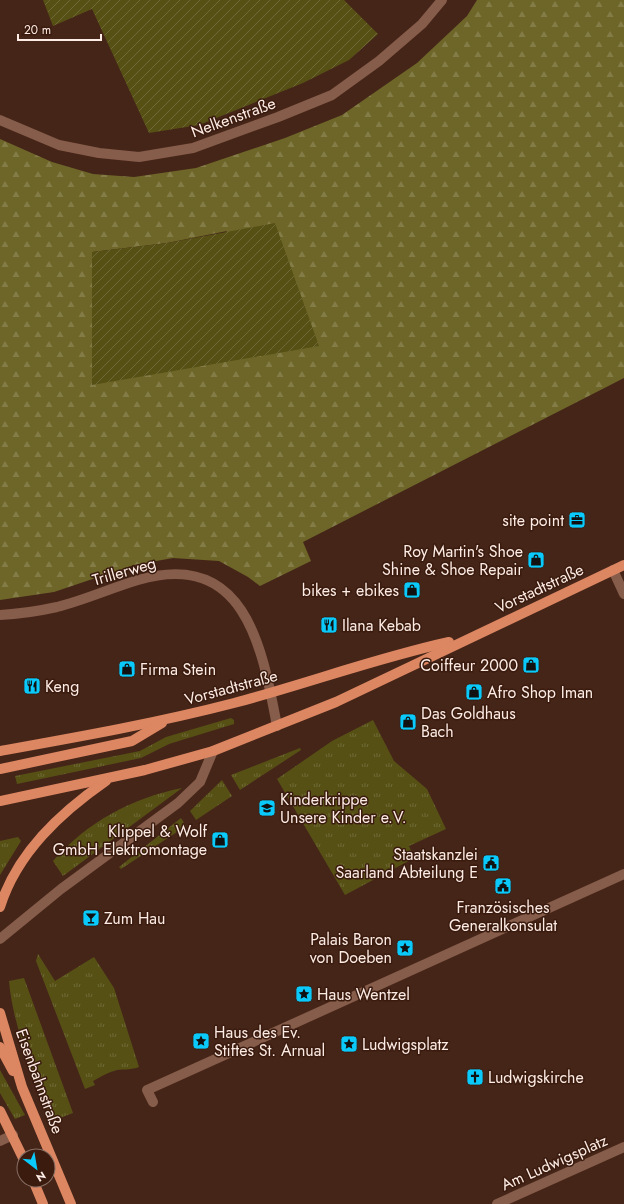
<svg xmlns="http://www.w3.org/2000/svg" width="624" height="1204" viewBox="0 0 624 1204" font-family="Jost,sans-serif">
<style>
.grass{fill:url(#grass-tufts)}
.forest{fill:url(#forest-firs);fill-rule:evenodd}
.garden{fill:url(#garden-furrows)}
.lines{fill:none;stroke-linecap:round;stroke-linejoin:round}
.minor{stroke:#865c4b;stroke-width:10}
.major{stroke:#dc8662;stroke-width:10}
.labels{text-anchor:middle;stroke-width:3;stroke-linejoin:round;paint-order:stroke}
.street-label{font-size:16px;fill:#fdece5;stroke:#3a1b0e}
.poi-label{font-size:16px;fill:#fdece5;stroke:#3a1b0e;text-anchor:start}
</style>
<defs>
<pattern id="grass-tufts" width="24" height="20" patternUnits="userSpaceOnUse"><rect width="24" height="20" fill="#565015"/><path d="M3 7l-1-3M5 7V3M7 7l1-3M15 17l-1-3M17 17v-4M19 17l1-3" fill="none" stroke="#6f6937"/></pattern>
<pattern id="forest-firs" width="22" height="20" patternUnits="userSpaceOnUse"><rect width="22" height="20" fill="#6d6628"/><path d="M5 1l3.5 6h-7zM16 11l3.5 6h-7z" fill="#837c47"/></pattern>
<pattern id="garden-furrows" width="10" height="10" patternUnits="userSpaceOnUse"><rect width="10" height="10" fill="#565015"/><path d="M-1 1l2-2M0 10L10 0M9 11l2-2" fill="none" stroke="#6f6937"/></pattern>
</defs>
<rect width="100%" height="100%" fill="#452518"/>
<!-- grass -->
<g class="grass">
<polygon points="231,718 234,720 234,724 169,744 141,758 17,784 15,776 140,751 166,737"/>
<polygon points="373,720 394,761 427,789 446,829 409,846 414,858 345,895 277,779 332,741"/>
<polygon points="300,748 301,750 240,790 231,775"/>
<polygon points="222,780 232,796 196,820 190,811"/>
<path d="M182 788 63 876 53 861C87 822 132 798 182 788Z"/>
<polygon points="181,818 186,826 121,869 119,867"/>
<polygon points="18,837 21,841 0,875 0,841"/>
<path d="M38 954 55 981 94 957 114 988 139 1067C131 1070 125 1069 117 1070 109 1072 100 1077 93 1081L95 1085 85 1089 36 961Z"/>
<path d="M24 978 73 1113 52 1121C35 1077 13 1028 9 981Z"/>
<polygon points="0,1070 25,1115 15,1119 0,1093"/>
</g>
<!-- forest -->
<path class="forest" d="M477 0H624V378L303 542 311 561 260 586 248 577 219 561 173 558 134 565 54 592 0 600V139L52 162 93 174 134 177 196 168 285 138 342 115 417 63 467 16ZM227 231 92 385V252L167 243Z"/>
<!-- garden -->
<g class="garden">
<polygon points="43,0 344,0 378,34 349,60 303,83 199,125 149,133 92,9 53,26"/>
<polygon points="275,223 319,346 92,385 92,252 167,243"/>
</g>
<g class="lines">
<!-- minor -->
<g class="minor">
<polyline points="0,120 59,145 99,153 139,157 193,148 278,117 332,95 379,61 422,24 442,0"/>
<polyline points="613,570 624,594"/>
<path d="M0 615C19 614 39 611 57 607 85 600 111 588 138 580 245 549 262 646 277 726"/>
<polyline points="0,939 61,889 178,803 200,782 213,751"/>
<polyline points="153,1102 147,1090 624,874"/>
<polyline points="0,1141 13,1135"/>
<polyline points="497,1204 624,1147"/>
</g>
<!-- major -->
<g class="major">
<path d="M0 751C78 737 157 723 234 703 306 684 376 658 449 642"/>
<polyline points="0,769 132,741 162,723"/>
<polyline points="0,801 145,770 213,751 336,702 624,565"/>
<path d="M0 907C17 853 60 813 106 781"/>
<polyline points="0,1013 22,1087 71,1204"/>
<polyline points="0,1047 13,1071"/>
<polyline points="0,1111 24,1160"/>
<polyline points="33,1180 43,1204"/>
</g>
</g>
<!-- icons -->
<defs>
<g id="office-square" transform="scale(0.9)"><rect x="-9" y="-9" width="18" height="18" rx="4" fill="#09cafa" stroke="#3a1b0e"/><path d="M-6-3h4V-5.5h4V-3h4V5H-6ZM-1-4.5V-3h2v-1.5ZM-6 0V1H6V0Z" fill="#111"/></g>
<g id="shop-square" transform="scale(0.9)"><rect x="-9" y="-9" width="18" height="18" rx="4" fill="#09cafa" stroke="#3a1b0e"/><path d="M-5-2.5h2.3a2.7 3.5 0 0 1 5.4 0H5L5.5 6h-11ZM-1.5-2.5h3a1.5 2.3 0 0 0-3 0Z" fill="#111"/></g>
<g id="restaurant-square" transform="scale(0.9)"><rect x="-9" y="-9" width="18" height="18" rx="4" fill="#09cafa" stroke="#3a1b0e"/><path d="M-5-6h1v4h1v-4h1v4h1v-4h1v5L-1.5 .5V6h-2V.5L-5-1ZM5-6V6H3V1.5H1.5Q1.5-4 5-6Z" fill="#111"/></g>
<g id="school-square" transform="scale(0.9)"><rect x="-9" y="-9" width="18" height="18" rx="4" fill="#09cafa" stroke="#3a1b0e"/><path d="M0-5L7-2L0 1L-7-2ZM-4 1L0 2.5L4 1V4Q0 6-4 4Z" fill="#111"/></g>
<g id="civic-square" transform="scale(0.9)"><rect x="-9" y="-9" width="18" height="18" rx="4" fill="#09cafa" stroke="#3a1b0e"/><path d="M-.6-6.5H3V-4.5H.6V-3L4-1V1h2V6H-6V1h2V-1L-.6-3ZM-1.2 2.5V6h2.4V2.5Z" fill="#111"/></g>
<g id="bar-square" transform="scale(0.9)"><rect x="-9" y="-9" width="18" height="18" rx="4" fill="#09cafa" stroke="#3a1b0e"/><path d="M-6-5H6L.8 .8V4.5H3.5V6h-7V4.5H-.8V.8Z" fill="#111"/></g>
<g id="sight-square" transform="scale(0.9)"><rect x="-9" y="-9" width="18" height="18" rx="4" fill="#09cafa" stroke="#3a1b0e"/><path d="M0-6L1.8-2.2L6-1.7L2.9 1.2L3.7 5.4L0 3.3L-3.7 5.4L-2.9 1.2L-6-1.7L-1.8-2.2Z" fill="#111"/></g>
<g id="church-square" transform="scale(0.9)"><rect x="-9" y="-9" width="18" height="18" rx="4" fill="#09cafa" stroke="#3a1b0e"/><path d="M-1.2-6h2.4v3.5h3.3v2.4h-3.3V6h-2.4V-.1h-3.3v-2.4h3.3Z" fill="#111"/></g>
</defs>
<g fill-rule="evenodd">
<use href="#office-square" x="577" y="520"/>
<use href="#shop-square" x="536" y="560"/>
<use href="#shop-square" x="412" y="590"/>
<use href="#restaurant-square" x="329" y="625"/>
<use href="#shop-square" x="531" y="665"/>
<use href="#shop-square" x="127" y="669"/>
<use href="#restaurant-square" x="32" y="686"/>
<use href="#shop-square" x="474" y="692"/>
<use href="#shop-square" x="408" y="722"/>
<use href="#school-square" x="267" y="808"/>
<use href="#shop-square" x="220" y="840"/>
<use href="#civic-square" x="491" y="863"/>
<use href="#civic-square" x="503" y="886"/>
<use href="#bar-square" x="91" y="918"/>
<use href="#sight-square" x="405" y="948"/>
<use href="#sight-square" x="304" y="994"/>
<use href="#sight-square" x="201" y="1041"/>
<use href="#sight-square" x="349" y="1044"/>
<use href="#church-square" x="475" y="1077"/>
</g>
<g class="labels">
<!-- street labels -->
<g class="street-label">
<text transform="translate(233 117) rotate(-20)" y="6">Nelkenstraße</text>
<text transform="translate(124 571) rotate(-16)" y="6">Trillerweg</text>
<text transform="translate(539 588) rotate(-25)" y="6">Vorstadtstraße</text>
<text transform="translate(231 687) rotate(-15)" y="6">Vorstadtstraße</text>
<text transform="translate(40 1081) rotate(70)" y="6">Eisenbahnstraße</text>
<text transform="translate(554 1162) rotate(-24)" y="6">Am Ludwigsplatz</text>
</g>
<!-- poi labels -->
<g class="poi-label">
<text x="564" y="526" text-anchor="end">site point</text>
<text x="523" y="557" text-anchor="end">Roy Martin's Shoe<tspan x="523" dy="18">Shine &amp; Shoe Repair</tspan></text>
<text x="399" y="596" text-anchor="end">bikes + ebikes</text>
<text x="342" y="631">Ilana Kebab</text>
<text x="518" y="671" text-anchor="end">Coiffeur 2000</text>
<text x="140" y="675">Firma Stein</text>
<text x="45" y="692">Keng</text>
<text x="487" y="698">Afro Shop Iman</text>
<text x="421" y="719">Das Goldhaus<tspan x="421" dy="18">Bach</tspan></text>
<text x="280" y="805">Kinderkrippe<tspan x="280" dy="18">Unsere Kinder e.V.</tspan></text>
<text x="207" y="837" text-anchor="end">Klippel &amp; Wolf<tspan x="207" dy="18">GmbH Elektromontage</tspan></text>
<text x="478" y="860" text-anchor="end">Staatskanzlei<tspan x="478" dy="18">Saarland Abteilung E</tspan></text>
<text x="503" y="913" text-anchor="middle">Französisches<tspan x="503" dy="18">Generalkonsulat</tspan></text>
<text x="104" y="924">Zum Hau</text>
<text x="392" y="945" text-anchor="end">Palais Baron<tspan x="392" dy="18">von Doeben</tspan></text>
<text x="317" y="1000">Haus Wentzel</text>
<text x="214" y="1038">Haus des Ev.<tspan x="214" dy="18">Stiftes St. Arnual</tspan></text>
<text x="362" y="1050">Ludwigsplatz</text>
<text x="488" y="1083">Ludwigskirche</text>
</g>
</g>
<!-- north arrow -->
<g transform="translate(36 1168) rotate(149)"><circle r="19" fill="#3a1b0e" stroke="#886f64"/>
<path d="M0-3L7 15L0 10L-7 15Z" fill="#09cafa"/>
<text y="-6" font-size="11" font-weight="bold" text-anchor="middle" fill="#fdece5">N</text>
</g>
<!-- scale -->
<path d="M18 34v6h83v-6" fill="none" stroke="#fdece5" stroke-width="2"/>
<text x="24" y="34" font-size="12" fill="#fdece5" stroke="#3a1b0e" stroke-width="3" paint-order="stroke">20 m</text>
</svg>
